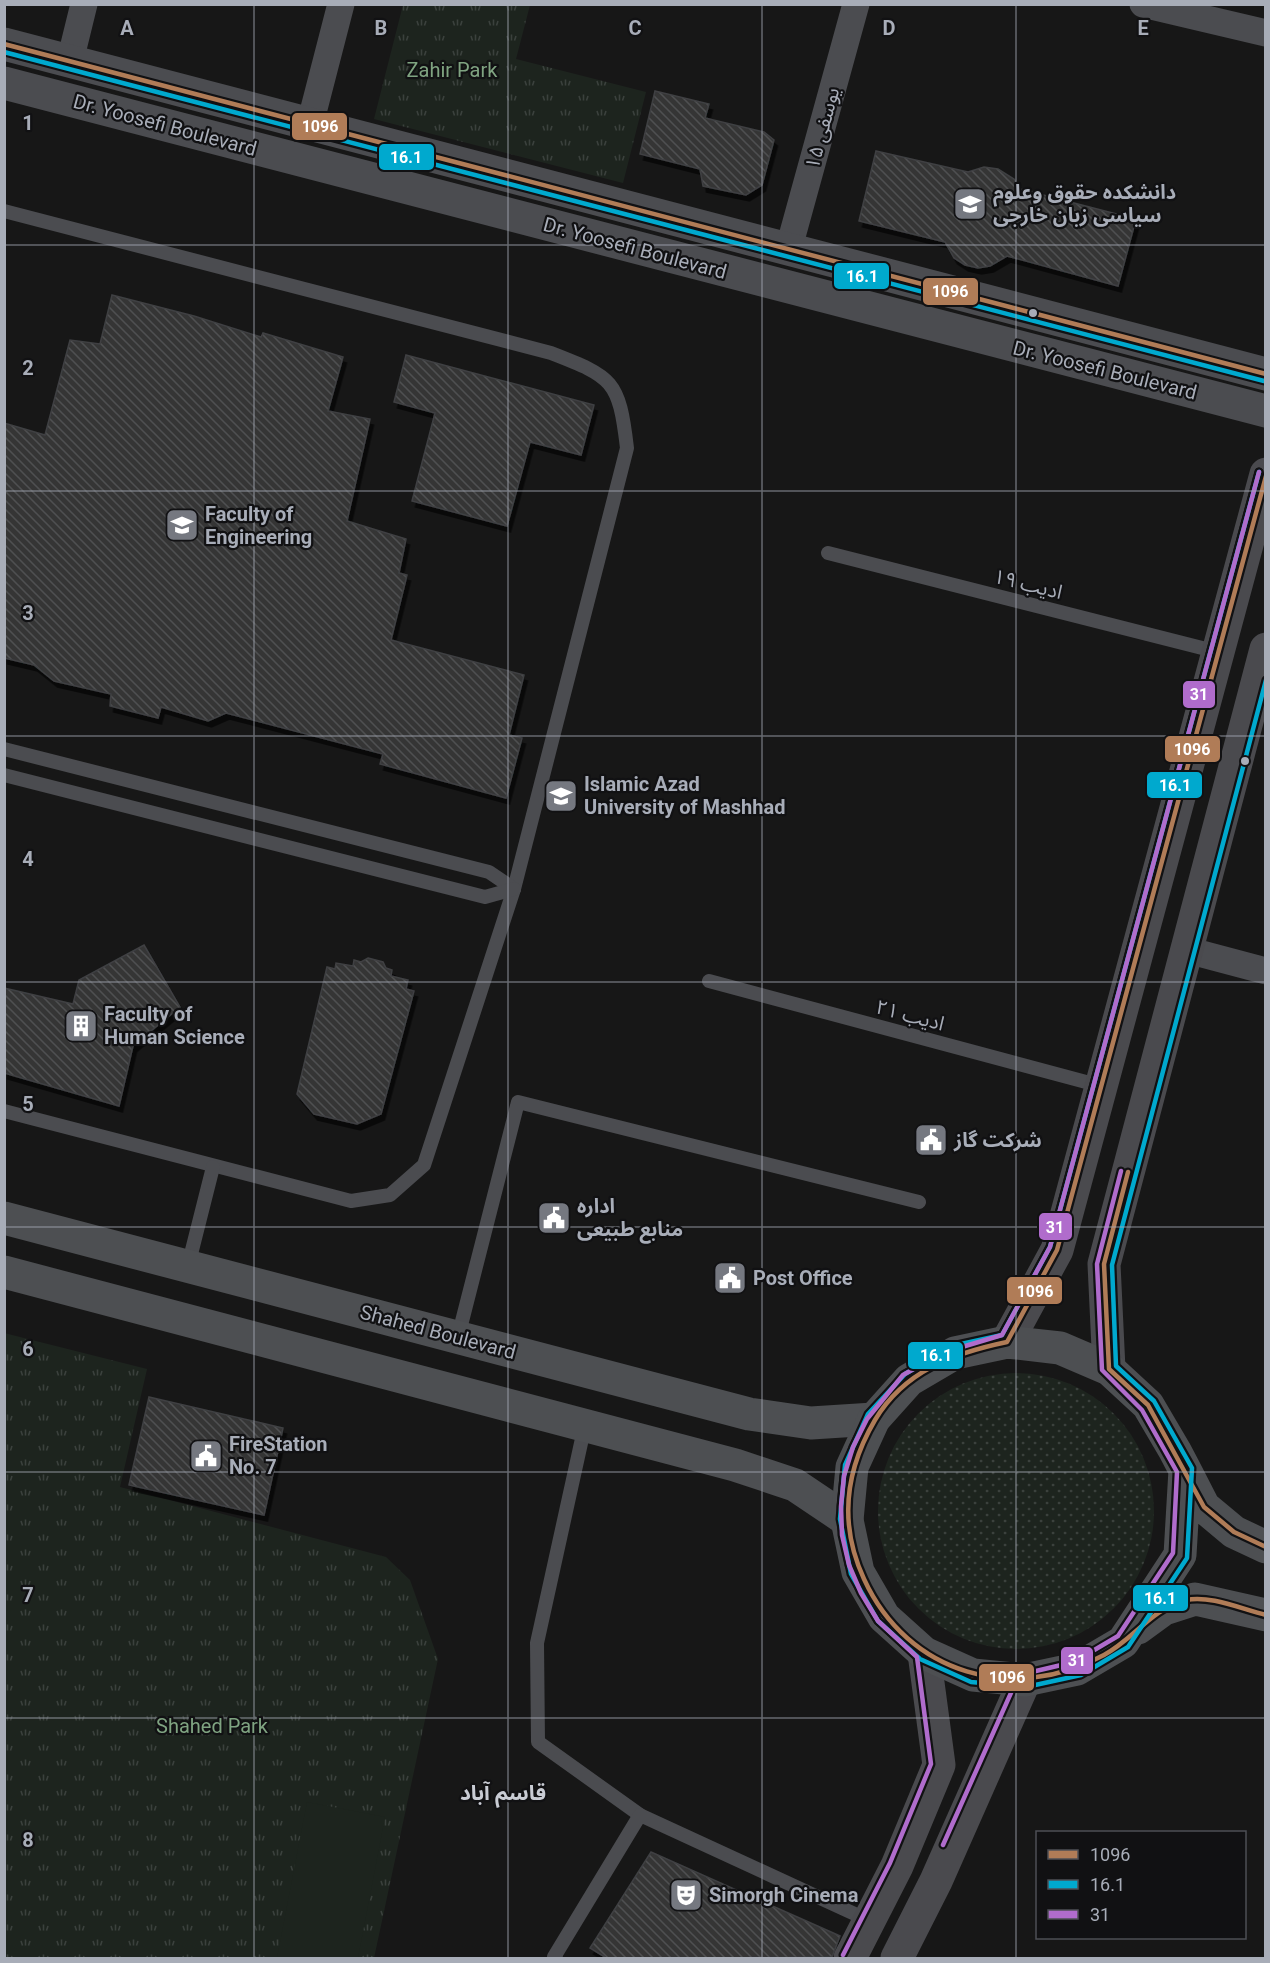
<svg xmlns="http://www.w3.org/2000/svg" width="1270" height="1963" viewBox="0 0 1270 1963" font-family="Roboto,'Noto Sans Arabic',sans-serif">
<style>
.grass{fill:url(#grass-dots)}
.park{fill:url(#park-tufts)}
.pitch{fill:#1d241e}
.building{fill:url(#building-back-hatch);stroke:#3f4043;stroke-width:1.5;filter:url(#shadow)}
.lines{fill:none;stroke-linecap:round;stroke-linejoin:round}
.service{stroke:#4b4c50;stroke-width:14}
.minor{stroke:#4b4c50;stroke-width:27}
.tertiary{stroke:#4b4c50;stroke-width:33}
.secondary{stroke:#4a4a4e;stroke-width:33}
.primary{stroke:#4d4f52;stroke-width:33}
.bus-1-casing{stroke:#111113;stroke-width:9}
.bus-2-casing{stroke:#111113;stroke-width:9}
.bus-3-casing{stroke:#111113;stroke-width:9}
.bus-1{stroke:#b07c57;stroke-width:4.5}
.bus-2{stroke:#00a9ce;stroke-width:4.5}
.bus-3{stroke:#b06ccc;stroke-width:4.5}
.grid{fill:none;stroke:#a8adb8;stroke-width:1.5;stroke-opacity:0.55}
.bus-dot{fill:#a8adb8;stroke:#111113;stroke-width:2}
.labels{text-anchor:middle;stroke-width:4.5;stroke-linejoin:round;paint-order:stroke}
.park-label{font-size:20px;fill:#7fa381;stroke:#111113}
.street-label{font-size:20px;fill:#a8adb8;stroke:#111113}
.poi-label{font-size:20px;font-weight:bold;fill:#a8adb8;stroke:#111113;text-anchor:start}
.neighbourhood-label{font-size:21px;font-weight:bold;fill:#c9ccd4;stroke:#111113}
.grid-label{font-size:20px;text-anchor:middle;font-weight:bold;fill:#a8adb8;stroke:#111113;stroke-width:4.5;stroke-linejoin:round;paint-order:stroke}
.line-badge{stroke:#111113;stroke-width:2}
.badge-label{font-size:16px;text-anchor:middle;font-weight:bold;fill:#fff}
</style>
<defs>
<pattern id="grass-dots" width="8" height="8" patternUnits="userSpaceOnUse" patternTransform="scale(1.5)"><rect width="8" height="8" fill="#1d241e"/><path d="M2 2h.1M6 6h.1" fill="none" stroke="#3b413d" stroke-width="1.8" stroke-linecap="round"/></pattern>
<pattern id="park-tufts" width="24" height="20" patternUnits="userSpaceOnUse" patternTransform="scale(1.5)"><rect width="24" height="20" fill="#1d241e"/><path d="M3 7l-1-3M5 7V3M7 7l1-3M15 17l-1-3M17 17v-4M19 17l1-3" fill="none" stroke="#3b413d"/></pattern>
<pattern id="building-back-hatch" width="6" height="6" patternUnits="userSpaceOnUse" patternTransform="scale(1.5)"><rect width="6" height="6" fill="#353536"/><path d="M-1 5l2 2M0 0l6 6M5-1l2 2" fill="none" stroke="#4f5051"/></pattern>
<filter id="shadow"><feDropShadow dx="3.5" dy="6" stdDeviation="0" flood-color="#0009"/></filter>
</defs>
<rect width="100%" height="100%" fill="#171717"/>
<!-- grass -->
<circle class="grass" cx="1016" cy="1511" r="138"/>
<!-- park -->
<g class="park">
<polygon points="403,5 530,5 516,59 646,92 623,183 374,119"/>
<polygon points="4,1333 147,1369 120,1487 386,1557 410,1580 438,1659 374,1958 5,1958"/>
</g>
<!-- pitch -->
<polygon class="pitch" points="307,1802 385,1817 358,1958 277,1958"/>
<!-- building -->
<g class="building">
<polygon points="655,91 709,104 705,118 764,132 774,140 762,185 746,195 703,186 700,169 640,154"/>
<polygon points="876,151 968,172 984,167 998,169 1014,179 1020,189 1136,219 1118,286 1007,256 990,266 978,268 965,265 954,258 945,242 859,221"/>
<polygon points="112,295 194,316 261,337 263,333 343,357 328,411 370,419 347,521 406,539 399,573 407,575 391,640 524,675 509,735 522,738 506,798 380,764 383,754 226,713 208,721 161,707 158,718 110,706 111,694 54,681 34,665 4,658 4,423 45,435 70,340 100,344"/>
<polygon points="406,355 594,405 581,455 530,442 507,526 412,501 435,413 394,402"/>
<polygon points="144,945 180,1007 133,1046 119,1106 4,1073 4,988 73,1004 79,980"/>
<polygon points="368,958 383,962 386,968 392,970 391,976 408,980 406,989 414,991 381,1114 357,1124 314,1114 297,1094 327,967 335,969 336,963 353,966 354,960 361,962"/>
<polygon points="149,1397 283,1428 264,1515 129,1485"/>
<polygon points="651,1852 840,1936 832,1957 608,1959 590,1948"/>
</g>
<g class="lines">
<!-- service -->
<g class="service">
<path d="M4 211 551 353C613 377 619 380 627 448L514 889 424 1165 390 1195 351 1201 4 1111"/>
<polyline points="828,553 1218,652"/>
<polyline points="4,749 489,872 514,889"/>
<polyline points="4,775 485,897 514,889"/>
<polyline points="709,981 1101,1086"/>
<polyline points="188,1266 213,1167"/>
<polyline points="458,1337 518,1102 919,1202"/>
<polyline points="585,1425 537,1643 538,1742 640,1815"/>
<polyline points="556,1958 554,1957 640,1815 870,1921"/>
</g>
<!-- minor -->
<g class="minor">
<polyline points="1143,4 1266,33"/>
<polyline points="70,61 84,4"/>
<polyline points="310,124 341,4"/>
<polyline points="788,251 856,4"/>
<polyline points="1187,950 1266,971"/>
</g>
<!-- tertiary -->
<g class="tertiary">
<polyline points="4,44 1266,374"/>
<polyline points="4,83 1266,411"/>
</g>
<!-- secondary -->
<g class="secondary">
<polyline points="1007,1342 1057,1250 1266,474"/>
<polyline points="1109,1369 1104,1264 1266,649"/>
<polyline points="850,1958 897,1866 939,1765 924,1653"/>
<polyline points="897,1958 936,1881 1025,1680"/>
</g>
<!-- primary -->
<g class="primary">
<polyline points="4,1218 749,1414 811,1423 874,1419"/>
<polyline points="4,1272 735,1465 795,1485 847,1520"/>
<polyline points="1185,1470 1180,1555 1123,1642 1077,1669 1025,1680 973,1675 924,1653 884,1617 858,1572 847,1520 852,1467 874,1419 909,1380 955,1353 1007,1342 1060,1348 1109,1369 1148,1405 1175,1451 1185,1470 1204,1507 1234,1532 1266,1547"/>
<polyline points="1138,1628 1164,1609 1195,1599 1266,1615"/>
</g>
<!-- bus-1 casing -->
<g class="bus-1-casing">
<g id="bus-1">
<polyline points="4,44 1266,374"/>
<path d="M1266 476 1057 1250 1007 1342C954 1353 904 1371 875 1420 845 1471 839 1525 864 1579 908 1675 1014 1704 1104 1655 1134 1639 1151 1609 1186 1600 1211 1595 1241 1609 1266 1615"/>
<polyline points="1128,1172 1104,1264 1109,1369 1148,1405 1204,1507 1234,1532 1266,1547"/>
</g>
</g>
<!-- bus-2 casing -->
<g class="bus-2-casing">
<g id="bus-2">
<polyline points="4,52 1264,381"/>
<polyline points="1259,472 1050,1247 1002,1335 952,1346 905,1374 868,1414 845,1465 840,1519 851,1574 878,1621 920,1659 971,1682 1026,1687 1081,1675 1128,1647 1187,1558 1192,1468 1154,1401 1116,1366 1112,1265 1266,680"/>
</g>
</g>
<!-- bus-3 casing -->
<g class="bus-3-casing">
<g id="bus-3">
<polyline points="943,1845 1019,1675 1074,1662 1118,1636 1173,1553 1177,1472 1142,1410 1102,1370 1097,1264 1121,1171"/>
<polyline points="843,1955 890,1863 931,1764 917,1657 878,1621 861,1593 849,1565 842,1535 841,1506 844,1476 853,1447 867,1419 903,1375 942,1353 1002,1335 1050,1247 1259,472"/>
</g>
</g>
<!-- bus-1 -->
<use href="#bus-1" class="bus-1"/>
<!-- bus-2 -->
<use href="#bus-2" class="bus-2"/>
<!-- bus-3 -->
<use href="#bus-3" class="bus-3"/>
</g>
<!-- grid -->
<path class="grid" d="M254 4V1958M508 4V1958M762 4V1958M1016 4V1958M4 245H1266M4 491H1266M4 736H1266M4 982H1266M4 1227H1266M4 1472H1266M4 1718H1266"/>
<!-- icons -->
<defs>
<g id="university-square" transform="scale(1.725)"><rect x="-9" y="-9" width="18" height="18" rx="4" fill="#757880" stroke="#111113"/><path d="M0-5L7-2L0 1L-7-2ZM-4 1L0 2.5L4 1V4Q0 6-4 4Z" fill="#fff"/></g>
<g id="building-square" transform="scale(1.725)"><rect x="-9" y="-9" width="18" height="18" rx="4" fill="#757880" stroke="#111113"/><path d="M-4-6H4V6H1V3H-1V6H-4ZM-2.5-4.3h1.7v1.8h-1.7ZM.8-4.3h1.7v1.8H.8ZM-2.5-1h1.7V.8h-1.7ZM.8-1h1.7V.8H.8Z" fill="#fff"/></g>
<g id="civic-square" transform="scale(1.725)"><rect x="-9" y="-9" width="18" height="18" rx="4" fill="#757880" stroke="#111113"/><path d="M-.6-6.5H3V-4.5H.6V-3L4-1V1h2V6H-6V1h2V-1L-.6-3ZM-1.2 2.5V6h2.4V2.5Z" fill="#fff"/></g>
<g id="theatre-square" transform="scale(1.725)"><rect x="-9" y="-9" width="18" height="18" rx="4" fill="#757880" stroke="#111113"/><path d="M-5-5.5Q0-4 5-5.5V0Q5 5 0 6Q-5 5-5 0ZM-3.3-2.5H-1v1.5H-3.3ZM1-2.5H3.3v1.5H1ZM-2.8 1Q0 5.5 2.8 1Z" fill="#fff"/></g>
</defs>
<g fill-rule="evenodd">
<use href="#university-square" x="970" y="204"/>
<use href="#university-square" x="182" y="525"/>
<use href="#university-square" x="561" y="796"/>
<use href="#building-square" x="81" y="1026"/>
<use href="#civic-square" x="931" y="1140"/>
<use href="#civic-square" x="554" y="1218"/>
<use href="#civic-square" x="730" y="1278"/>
<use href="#civic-square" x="206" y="1456"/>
<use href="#theatre-square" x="686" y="1895"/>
</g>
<!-- markers -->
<g class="bus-dot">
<circle cx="1033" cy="313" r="5"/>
<circle cx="1245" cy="761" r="5"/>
</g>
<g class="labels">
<!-- park labels -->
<g class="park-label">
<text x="452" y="77">Zahir Park</text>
<text x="212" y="1733">Shahed Park</text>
</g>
<!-- street labels -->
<g class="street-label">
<text transform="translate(165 125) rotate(15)" y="7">Dr. Yoosefi Boulevard</text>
<text transform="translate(822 128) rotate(-75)" y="7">یوسفی ۱۵</text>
<text transform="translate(635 248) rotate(15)" y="7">Dr. Yoosefi Boulevard</text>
<text transform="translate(1105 370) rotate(14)" y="7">Dr. Yoosefi Boulevard</text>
<text transform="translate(1028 584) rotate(14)" y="7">ادیب ۱۹</text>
<text transform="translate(910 1015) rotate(15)" y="7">ادیب ۲۱</text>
<text transform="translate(438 1332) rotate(15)" y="7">Shahed Boulevard</text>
</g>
<!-- poi labels -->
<g class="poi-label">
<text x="993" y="199">دانشکده حقوق وعلوم<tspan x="993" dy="23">سیاسی زبان خارجی</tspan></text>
<text x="205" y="521">Faculty of<tspan x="205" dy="23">Engineering</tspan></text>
<text x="584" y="791">Islamic Azad<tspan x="584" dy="23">University of Mashhad</tspan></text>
<text x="104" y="1021">Faculty of<tspan x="104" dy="23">Human Science</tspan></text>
<text x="954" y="1147">شرکت گاز</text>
<text x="577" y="1213">اداره<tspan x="577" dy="23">منابع طبیعی</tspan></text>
<text x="753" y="1285">Post Office</text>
<text x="229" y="1451">FireStation<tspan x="229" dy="23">No. 7</tspan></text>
<text x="709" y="1902">Simorgh Cinema</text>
</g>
<!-- neighbourhood labels -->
<g class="neighbourhood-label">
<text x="503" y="1800">قاسم آباد</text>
</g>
</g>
<g class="grid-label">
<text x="127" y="35">A</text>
<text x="381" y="35">B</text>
<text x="635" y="35">C</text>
<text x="889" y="35">D</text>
<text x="1143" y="35">E</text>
<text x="28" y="130">1</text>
<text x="28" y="375">2</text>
<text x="28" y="620">3</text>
<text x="28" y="866">4</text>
<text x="28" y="1111">5</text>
<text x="28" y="1356">6</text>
<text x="28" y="1602">7</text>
<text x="28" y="1847">8</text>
</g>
<g class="line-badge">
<rect x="291" y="112" width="57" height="29" rx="6" fill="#b07c57"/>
<rect x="378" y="143" width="57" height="28" rx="6" fill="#00a9ce"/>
<rect x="833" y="262" width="57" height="28" rx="6" fill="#00a9ce"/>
<rect x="922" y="277" width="57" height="29" rx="6" fill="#b07c57"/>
<rect x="1182" y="680" width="34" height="29" rx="6" fill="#b06ccc"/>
<rect x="1164" y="735" width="57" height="28" rx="6" fill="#b07c57"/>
<rect x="1146" y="771" width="57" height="28" rx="6" fill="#00a9ce"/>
<rect x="1038" y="1212" width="35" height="29" rx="6" fill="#b06ccc"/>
<rect x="1006" y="1276" width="57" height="29" rx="6" fill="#b07c57"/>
<rect x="907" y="1341" width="57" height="29" rx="6" fill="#00a9ce"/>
<rect x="1132" y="1584" width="57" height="28" rx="6" fill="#00a9ce"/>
<rect x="1060" y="1646" width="34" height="29" rx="6" fill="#b06ccc"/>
<rect x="978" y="1663" width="57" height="29" rx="6" fill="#b07c57"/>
</g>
<g class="badge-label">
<text x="320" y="132">1096</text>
<text x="406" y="163">16.1</text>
<text x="862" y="282">16.1</text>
<text x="950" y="297">1096</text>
<text x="1199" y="700">31</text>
<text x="1192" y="755">1096</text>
<text x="1175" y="791">16.1</text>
<text x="1055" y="1233">31</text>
<text x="1035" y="1297">1096</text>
<text x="936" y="1361">16.1</text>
<text x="1160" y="1604">16.1</text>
<text x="1077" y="1666">31</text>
<text x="1007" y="1683">1096</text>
</g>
<!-- border -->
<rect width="1270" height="1963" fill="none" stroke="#a8adb8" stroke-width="12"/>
<!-- legend -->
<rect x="1036" y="1831" width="210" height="108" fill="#111113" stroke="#4d4f55" stroke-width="1.5"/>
<rect x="1048" y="1850" width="30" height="9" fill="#b07c57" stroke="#4d4f55" stroke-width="1.5"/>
<text x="1090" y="1861" font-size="18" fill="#a8adb8">1096</text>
<rect x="1048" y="1880" width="30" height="9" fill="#00a9ce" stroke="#4d4f55" stroke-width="1.5"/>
<text x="1090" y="1891" font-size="18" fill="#a8adb8">16.1</text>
<rect x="1048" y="1910" width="30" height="9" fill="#b06ccc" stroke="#4d4f55" stroke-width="1.5"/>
<text x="1090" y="1921" font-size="18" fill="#a8adb8">31</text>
</svg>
